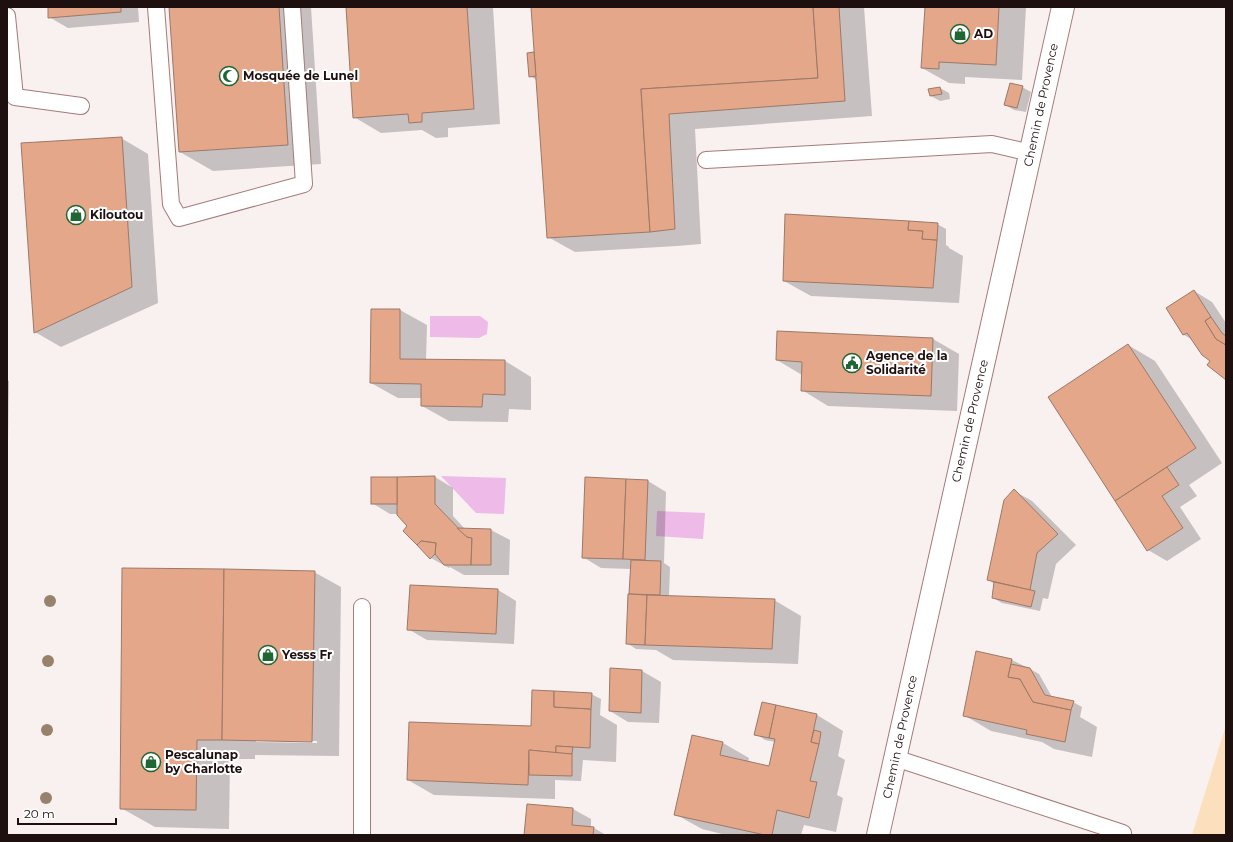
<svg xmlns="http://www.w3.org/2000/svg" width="1233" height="842" viewBox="0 0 1233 842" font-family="Montserrat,sans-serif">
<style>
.green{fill:#fce0be}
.water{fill:#eebae8}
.shadow{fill:#0003;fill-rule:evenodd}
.building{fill:#e5a789;stroke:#9b7968}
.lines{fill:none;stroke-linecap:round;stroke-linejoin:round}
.lane-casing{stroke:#a37b7a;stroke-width:18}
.street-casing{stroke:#a37b7a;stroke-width:24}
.lane{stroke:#fff;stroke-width:16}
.street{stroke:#fff;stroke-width:22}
.tree{fill:#97836c}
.labels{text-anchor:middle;stroke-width:4;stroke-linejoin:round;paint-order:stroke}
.poi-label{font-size:12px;font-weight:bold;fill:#1f1010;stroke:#fff;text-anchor:start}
.street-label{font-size:12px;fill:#1f1010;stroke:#fff}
</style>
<rect width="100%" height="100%" fill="#f9f0f0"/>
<!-- green -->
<polygon class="green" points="1226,725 1226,835 1192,835"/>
<!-- water -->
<g class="water">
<polygon points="430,316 480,316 488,322 487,334 479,338 430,337"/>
<polygon points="441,476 506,478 504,514 476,513"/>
<polygon points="657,511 705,513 703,539 656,536"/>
</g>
<!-- shadow -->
<g class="shadow">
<polygon points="49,7 138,7 139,22 68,28 49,17"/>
<polygon points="170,7 311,7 321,164 213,171 180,152"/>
<polygon points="347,7 493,7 500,124 448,128 448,137 436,138 422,130 381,133 354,117"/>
<polygon points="532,7 864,7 872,116 695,129 701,244 677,246 575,252 548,237 538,81 530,76 534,53 536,54"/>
<polygon points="926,7 1026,7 1022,80 965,77 965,84 949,83 922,68"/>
<polygon points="1022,87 1031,92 1026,112 1014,110 1005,105"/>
<polygon points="940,88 949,93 950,99 940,101 931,96"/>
<polygon points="121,138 148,154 158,303 61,347 35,332"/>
<polygon points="937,224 946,229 946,245 949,247 949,248 963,256 959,303 811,296 784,281"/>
<polygon points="1194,291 1212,302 1226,323 1226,330 1225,331 1226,332 1226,379 1193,340 1184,335 1167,308"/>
<polygon points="372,310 400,310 427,325 426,360 505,361 531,377 531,410 509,409 508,422 449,421 422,406 422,398 398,398 371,383"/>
<polygon points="933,339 959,354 957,411 828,406 802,390 802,375 777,360"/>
<polygon points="1128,345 1155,361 1222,463 1189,485 1197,496 1180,507 1201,539 1167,561 1148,550 1050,398"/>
<polygon points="7,380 9,381 7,502"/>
<polygon points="435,477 453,488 453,516 465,529 491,530 510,540 509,575 464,575 450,567 449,568 431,558 409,526 398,514 390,514 372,503"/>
<polygon points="648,481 666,492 664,563 670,567 669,596 774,600 801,616 798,664 673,660 656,650 636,649 627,643 631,569 601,568 583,557"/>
<polygon points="1014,491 1032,501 1076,545 1056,564 1048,599 1043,598 1040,611 1002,603 993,598 995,584 988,580"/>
<path d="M314 572 341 587 339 756 255 755V759H230L229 829 155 827 121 808ZM256 740 317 741V743L256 742Z"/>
<polygon points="498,590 516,601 514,644 427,640 408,629"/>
<polygon points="977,653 1012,660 1030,669 1039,674 1052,697 1073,702 1082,707 1080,717 1097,727 1092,757 1054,749 1042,742 991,731 964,715"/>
<polygon points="611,670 642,671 661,682 659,723 628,722 610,711"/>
<polygon points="591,694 601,699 600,715 617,725 616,762 583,760 581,781 555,780 555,799 434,795 408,780 532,727"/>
<polygon points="763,703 817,715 843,731 838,756 845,760 837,795 843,798 836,832 804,825 801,835 726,835 702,829 675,814 693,736 723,743 749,758 748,763 770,768 775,742 765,740 756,734"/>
<polygon points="573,809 591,819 591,828 594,828 606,835 525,835"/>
</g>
<!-- building -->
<g class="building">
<polygon points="48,7 121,7 121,12 48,18"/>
<polygon points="169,7 279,7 288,145 179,152"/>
<polygon points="346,7 467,7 474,109 422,113 422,122 409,123 408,114 353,118"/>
<polygon points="531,7 813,7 818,78 641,89 650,232 547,238"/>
<polygon points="813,7 839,7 845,101 669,114 675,229 650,232 641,89 818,78"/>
<polygon points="925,7 999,7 996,65 939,62 939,69 921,68"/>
<polygon points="534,52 536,76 529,77 527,53"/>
<polygon points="1010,83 1023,86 1017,108 1004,105"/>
<polygon points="940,87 942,94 930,96 928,89"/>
<polygon points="122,137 132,287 34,333 21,143"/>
<polygon points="785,214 909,221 908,230 923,231 922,239 937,240 933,288 783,281"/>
<polygon points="909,221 938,223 937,240 922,239 923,231 908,230"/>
<polygon points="1194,290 1211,317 1205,321 1216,339 1226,345 1226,380 1207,365 1210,361 1202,355 1187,333 1183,335 1166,308"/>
<polygon points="371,309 400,309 400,359 505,360 505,395 483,394 482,407 421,406 421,384 370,383"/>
<polygon points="1211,317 1222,333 1226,336 1226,345 1216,339 1205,321"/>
<polygon points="777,331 933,338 931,396 801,391 802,362 776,360"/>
<polygon points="1128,344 1196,448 1115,501 1048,397"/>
<polygon points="1167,467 1179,485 1162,496 1183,528 1147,551 1115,501"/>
<polygon points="435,476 435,504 467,537 472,538 471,565 444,565 435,554 436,543 421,541 417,545 403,531 407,526 397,515 397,477"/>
<rect x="371" y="477" width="26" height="27"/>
<polygon points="585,477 626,479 623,559 582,558"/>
<polygon points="626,479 648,480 645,560 623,559"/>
<polygon points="1014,489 1058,534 1037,553 1030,590 987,580 1004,500"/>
<polygon points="457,528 491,529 491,565 471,565 472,538 467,537"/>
<polygon points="421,541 436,543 435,554 430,559 417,545"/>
<polygon points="631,560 661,561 660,595 629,594"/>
<polygon points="122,568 224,569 222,740 197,740 196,810 120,809"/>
<polygon points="224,569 315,571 312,742 222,740"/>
<polygon points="994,582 1035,591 1031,607 992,598"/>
<polygon points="410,585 498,589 496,634 407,630"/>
<polygon points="628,594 647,595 645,645 626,644"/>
<polygon points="647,595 775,599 772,649 645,645"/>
<polygon points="976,651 1012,659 1008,677 1020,679 1033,702 1071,710 1065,742 1026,734 1027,730 963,716"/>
<polygon points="1011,664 1030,668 1045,695 1074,701 1071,710 1033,702 1020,679 1008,677"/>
<polygon points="610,668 642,670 641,713 609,711"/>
<polygon points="532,690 554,691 554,707 591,709 590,748 556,746 556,753 529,750 528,785 407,780 409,722 531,726"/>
<polygon points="554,691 592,693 591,709 554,707"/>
<polygon points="762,702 776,705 769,738 754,735"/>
<polygon points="776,705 817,714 811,742 819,744 810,781 817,782 809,818 777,810 772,835 765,835 674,815 692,735 723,742 720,755 769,766 775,739 769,738"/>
<polygon points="814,730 821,732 819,744 811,742"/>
<polygon points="556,746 573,747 572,754 556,753"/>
<polygon points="529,750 572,754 572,776 529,775"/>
<polygon points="527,804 573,808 572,825 594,827 593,835 524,835"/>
</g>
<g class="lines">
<!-- lane casing -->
<g class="lane-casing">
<g id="lane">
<polyline points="156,7 171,204 179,218 304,184 292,7"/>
<polyline points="7,16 15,97 81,106"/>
<polyline points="706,160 992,144 1031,153"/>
<polyline points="362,607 362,835"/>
<polyline points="895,758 1123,833"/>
</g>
</g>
<!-- street casing -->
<g class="street-casing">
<polyline id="street" points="878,835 1063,7"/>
</g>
<!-- lane -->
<use href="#lane" class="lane"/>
<!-- street -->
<use href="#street" class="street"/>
</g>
<!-- trees -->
<g class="tree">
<circle cx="50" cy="601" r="6"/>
<circle cx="48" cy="661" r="6"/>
<circle cx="47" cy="730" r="6"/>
<circle cx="46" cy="798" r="6"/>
</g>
<!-- icons -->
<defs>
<g id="shop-ring" transform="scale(1)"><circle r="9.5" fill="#fff" stroke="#206633" stroke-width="1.5"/><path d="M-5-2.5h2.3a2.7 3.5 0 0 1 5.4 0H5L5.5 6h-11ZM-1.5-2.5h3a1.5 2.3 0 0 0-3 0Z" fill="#206633"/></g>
<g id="mosque-ring" transform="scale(1)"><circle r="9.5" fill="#fff" stroke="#206633" stroke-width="1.5"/><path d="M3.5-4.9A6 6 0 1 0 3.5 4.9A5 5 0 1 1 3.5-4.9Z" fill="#206633"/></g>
<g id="civic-ring" transform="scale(1)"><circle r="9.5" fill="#fff" stroke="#206633" stroke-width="1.5"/><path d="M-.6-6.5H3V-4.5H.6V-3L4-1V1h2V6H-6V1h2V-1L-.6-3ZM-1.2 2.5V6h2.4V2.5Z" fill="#206633"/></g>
</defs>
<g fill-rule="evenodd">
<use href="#shop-ring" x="960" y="34"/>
<use href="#mosque-ring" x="229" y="76"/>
<use href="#shop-ring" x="76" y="215"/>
<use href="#civic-ring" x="852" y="363"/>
<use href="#shop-ring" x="268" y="655"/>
<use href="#shop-ring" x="151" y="762"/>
</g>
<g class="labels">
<!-- poi labels -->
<g class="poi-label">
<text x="974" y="38">AD</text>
<text x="243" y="80">Mosquée de Lunel</text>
<text x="90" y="219">Kiloutou</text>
<text x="866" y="360">Agence de la<tspan x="866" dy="14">Solidarité</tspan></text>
<text x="282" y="659">Yesss Fr</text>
<text x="165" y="759">Pescalunap<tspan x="165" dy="14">by Charlotte</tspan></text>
</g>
<!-- street labels -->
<g class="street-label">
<text transform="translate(1041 105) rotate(-78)" y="4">Chemin de Provence</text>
<text transform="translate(970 421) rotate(-77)" y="4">Chemin de Provence</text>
<text transform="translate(900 737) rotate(-78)" y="4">Chemin de Provence</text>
</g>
</g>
<!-- border -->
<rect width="1233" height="842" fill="none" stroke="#1f1010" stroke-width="16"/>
<!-- scale -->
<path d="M18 818v6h98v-6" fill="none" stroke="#1f1010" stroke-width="2"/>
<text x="24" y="818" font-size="12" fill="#1f1010" stroke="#ffffff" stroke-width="3" paint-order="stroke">20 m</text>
</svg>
